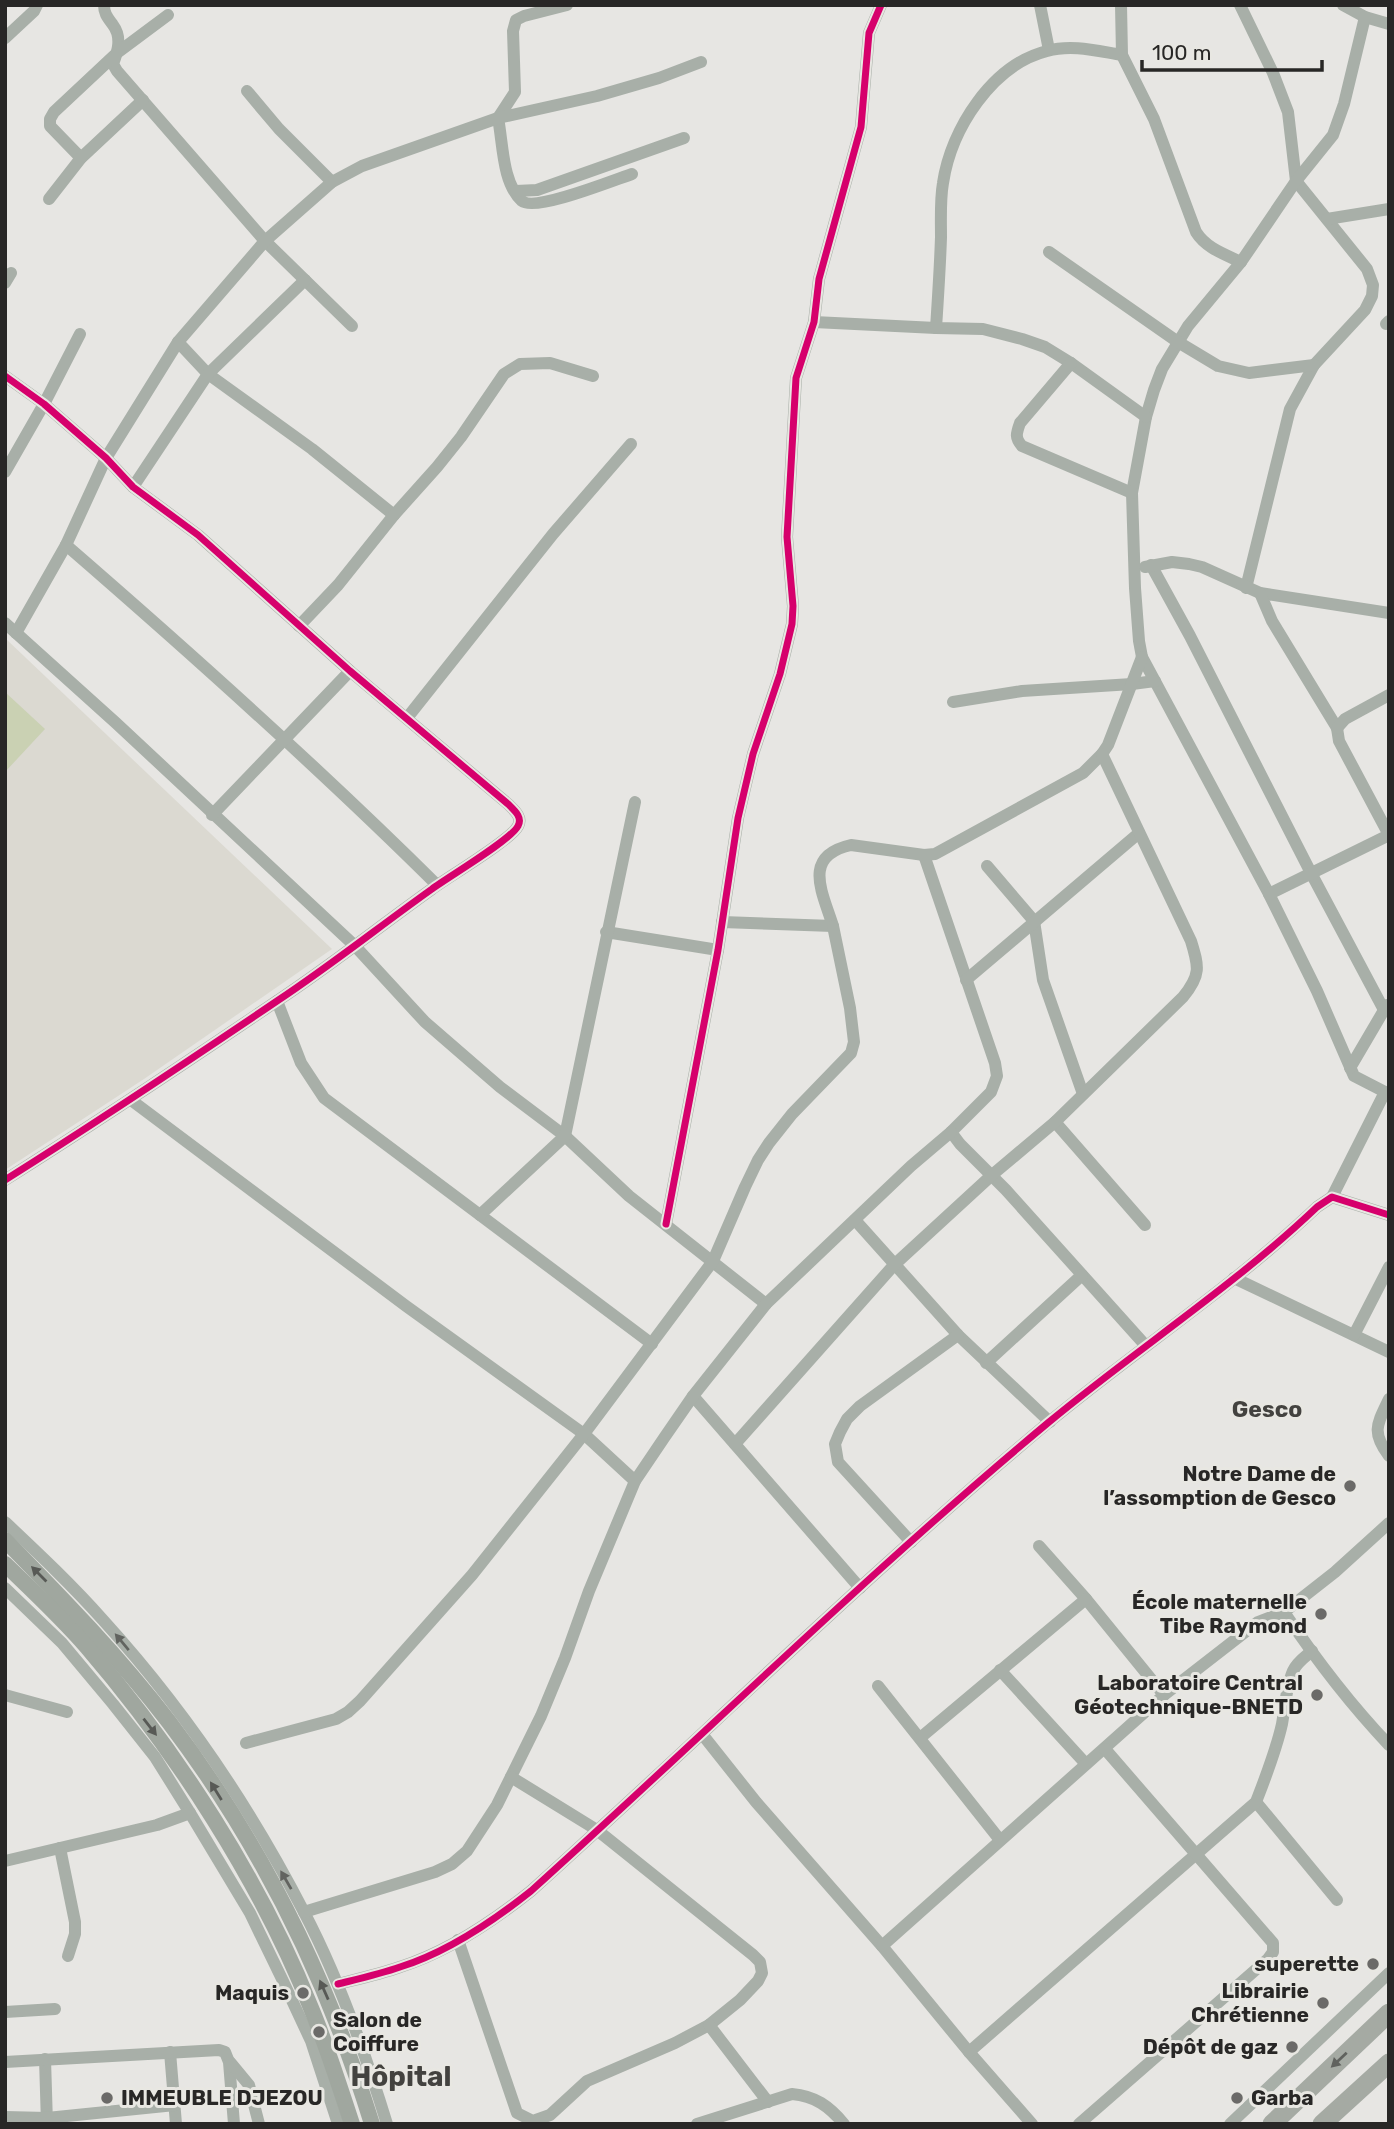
<svg xmlns="http://www.w3.org/2000/svg" width="1394" height="2129" viewBox="0 0 1394 2129" font-family="Rubik,sans-serif">
<style>
.built{fill:#dbd9d1}
.green{fill:#cad1b3}
.lines{fill:none;stroke-linecap:round;stroke-linejoin:round}
.minor{stroke:#a8afa8;stroke-width:12}
.major{stroke:#a0a79f;stroke-width:16}
.highway{stroke:#a5aaa3;stroke-width:19}
.cycleway-casing{stroke:#e8e7e2;stroke-width:11}
.cycleway{stroke:#d6006c;stroke-width:7}
.oneway{fill:#585a56}
.oneway2{fill:#626460}
.oneway3{fill:#60625e}
.poi-dot{fill:#6b6a68;stroke:#e8e7e2;stroke-width:2.5}
.labels{text-anchor:middle;stroke-width:6;stroke-linejoin:round;paint-order:stroke}
.poi-label{font-size:21px;font-weight:bold;fill:#282726;stroke:#e8e7e2;text-anchor:end}
.neighbourhood-label{font-size:23px;font-weight:bold;fill:#43423f;stroke:#e8e7e2}
.district-label{font-size:28px;font-weight:bold;fill:#43423f;stroke:#e8e7e2}
</style>
<rect width="100%" height="100%" fill="#e7e6e3"/>
<!-- built -->
<polygon class="built" points="5,638 332,949 144,1079 5,1170"/>
<!-- green -->
<polygon class="green" points="5,692 45,729 5,772"/>
<g class="lines">
<!-- minor -->
<g class="minor">
<path d="M104 5C104 14 108 18 113 25 122 37 118 51 113 64L117 71 265 241 352 326"/>
<path d="M567 5 524 16 516 20 513 31 515 92 498 118C503 143 502 183 522 201 535 212 614 180 632 174"/>
<polyline points="1040,5 1049,50"/>
<path d="M1121 5 1122 55 1154 119 1196 232C1206 248 1224 254 1241 262"/>
<polyline points="1240,5 1273,73 1288,112 1296,181 1367,269 1373,285 1372,296 1365,310 1314,365 1290,409 1246,588"/>
<polyline points="1343,5 1365,17 1389,24"/>
<polyline points="1365,17 1344,104 1333,135 1296,181 1241,262 1188,326 1162,369 1154,390 1146,417 1132,493 1135,588 1139,641 1142,657 1269,894 1317,991 1354,1076 1389,1094"/>
<polyline points="5,38 34,11 37,5"/>
<polyline points="247,91 279,129 332,182"/>
<polyline points="81,158 50,126 50,119 54,112 117,53 168,15"/>
<polyline points="516,191 537,190 684,138"/>
<polyline points="49,199 81,158 143,100"/>
<polyline points="1327,219 1389,209"/>
<polyline points="1049,252 1178,342 1218,366 1249,373 1314,365"/>
<polyline points="5,283 11,273"/>
<polyline points="814,322 936,328 983,329 1022,339 1045,347 1071,363 1146,417"/>
<polyline points="1386,324 1389,321"/>
<path d="M936 328C938 298 940 268 941 237 941 219 940 200 943 183 951 129 992 65 1047 51 1072 44 1097 51 1122 55"/>
<polyline points="178,342 208,374 312,449 394,515"/>
<path d="M1071 363 1020 423C1016 434 1015 438 1022 446L1132 493"/>
<path d="M5 376 44 404 106 458 133 487 198 535 350 671 508 804C514 810 523 817 518 826 511 840 448 877 432 889 380 926 330 966 277 1001 187 1062 97 1122 5 1180"/>
<polyline points="5,472 44,404 80,334"/>
<polyline points="133,487 208,374 305,280"/>
<path d="M66 545C193 655 318 767 437 885"/>
<polyline points="1151,565 1190,636 1311,873 1384,1010"/>
<polyline points="1145,567 1172,562 1189,564 1202,567 1260,593 1389,613"/>
<polyline points="1260,593 1272,621 1337,728 1339,741 1389,835"/>
<polyline points="5,623 116,723 355,946 425,1022 500,1087 565,1136 629,1196 766,1304"/>
<polyline points="299,626 338,585 394,515 437,467 461,437 504,374 520,364 550,363 593,376"/>
<polyline points="16,633 66,545 106,458 178,342 265,241 332,182 362,166 498,118 597,96 659,78 701,62"/>
<polyline points="953,702 1022,691 1132,684 1155,681"/>
<polyline points="407,718 553,534 631,444"/>
<polyline points="1337,728 1345,719 1389,695"/>
<polyline points="212,815 350,671"/>
<polyline points="924,855 995,1063 997,1076 991,1092 951,1132 960,1144 1006,1190 1146,1346"/>
<polyline points="987,866 1034,921 1043,980 1083,1094"/>
<polyline points="1269,894 1389,835"/>
<path d="M722 922 833 926C822 891 802 856 851 845L924 855 935 854 1083 773 1102 754 1108 745 1142 657"/>
<polyline points="606,932 718,950"/>
<polyline points="966,980 1139,833"/>
<polyline points="277,1001 301,1063 324,1098 652,1344"/>
<polyline points="1350,1068 1387,1005"/>
<polyline points="131,1100 406,1306 584,1434 635,1481"/>
<polyline points="1055,1122 1145,1225"/>
<polyline points="1332,1197 1385,1092"/>
<polyline points="480,1215 565,1136 635,802"/>
<polyline points="855,1220 958,1335 1050,1422"/>
<polyline points="666,1224 718,950 738,818 753,754 780,674 792,624 793,606 787,537 796,378 814,322 819,279 861,127 869,33 881,5"/>
<polyline points="1234,1278 1389,1352"/>
<polyline points="1354,1335 1389,1267"/>
<polyline points="986,1363 1082,1275"/>
<polyline points="693,1396 860,1588"/>
<path d="M1389 1399C1377 1424 1371 1432 1389 1456"/>
<path d="M735 1444 894 1265 992 1175 1055 1122 1183 997C1201 975 1199 967 1191 941L1102 754"/>
<path d="M5 1522C39 1554 72 1585 103 1620 182 1707 250 1807 304 1912 339 1979 365 2052 387 2124"/>
<polyline points="911,1542 838,1462 835,1444 840,1432 847,1419 860,1406 958,1335"/>
<polyline points="1039,1546 1086,1599 1164,1695"/>
<polyline points="5,1588 62,1643 113,1704 155,1757 190,1813 250,1913 282,1979 311,2041 338,2124"/>
<path d="M1284 1612C1315 1658 1350 1704 1389 1745"/>
<polyline points="1000,1670 1086,1764"/>
<polyline points="878,1686 1000,1840"/>
<polyline points="5,1695 67,1712"/>
<polyline points="702,1734 756,1802 882,1946 969,2052 1032,2124"/>
<polyline points="920,1738 1086,1599"/>
<polyline points="246,1743 336,1719 348,1712 360,1701 472,1575 584,1434 713,1261 745,1187 758,1160 769,1143 792,1114 851,1053 854,1042 850,1008 833,926"/>
<polyline points="1256,1802 1337,1900"/>
<polyline points="60,1848 75,1922 75,1934 68,1956"/>
<polyline points="5,1861 157,1825 190,1813"/>
<polyline points="304,1912 435,1872 452,1864 467,1851 497,1805 541,1716 565,1658 589,1591 635,1481 664,1438 693,1396 766,1304 911,1166 951,1132"/>
<polyline points="458,1940 517,2113 533,2121 550,2115 587,2081 675,2043 709,2025 740,2000 758,1981 762,1973 760,1962 753,1955 597,1830 511,1777"/>
<polyline points="882,1946 1164,1695 1258,1622 1284,1612 1335,1572 1389,1523"/>
<path d="M338 1984C358 1979 380 1974 400 1967 448 1952 492 1922 531 1891 704 1735 870 1571 1049 1422 1137 1349 1234 1286 1317 1207L1332 1197 1389 1215"/>
<polyline points="5,2012 55,2009"/>
<polyline points="709,2025 768,2102"/>
<polyline points="170,2052 176,2124"/>
<path d="M969 2052 1256 1802C1266 1776 1276 1751 1282 1724 1285 1707 1286 1687 1293 1671 1297 1662 1305 1657 1312 1651"/>
<polyline points="45,2059 47,2124"/>
<polyline points="5,2062 219,2050 225,2052 229,2062 234,2124"/>
<polyline points="230,2062 249,2085 259,2124"/>
<polyline points="5,2117 47,2118 175,2105"/>
<path d="M697 2124 792 2094C815 2096 829 2106 844 2124"/>
<polyline points="1079,2124 1268,1959 1273,1952 1273,1943 1105,1749"/>
<polyline points="1230,2124 1389,1973"/>
</g>
<!-- major -->
<g class="major">
<path d="M5 1540C63 1599 119 1657 169 1722 260 1842 328 1980 372 2124"/>
<path d="M5 1564C33 1591 62 1618 87 1647 177 1752 260 1880 311 2008 327 2046 339 2085 352 2124"/>
</g>
<!-- highway -->
<g class="highway">
<polyline points="1272,2124 1389,2013"/>
<polyline points="1322,2124 1389,2063"/>
</g>
<!-- cycleway casing -->
<g class="cycleway-casing">
<g id="cycleway">
<path d="M5 376 44 404 106 458 133 487 198 535 350 671 508 804C514 810 523 817 518 826 511 840 448 877 432 889 380 926 330 966 277 1001 187 1062 97 1122 5 1180"/>
<polyline points="666,1224 718,950 738,818 753,754 780,674 792,624 793,606 787,537 796,378 814,322 819,279 861,127 869,33 881,5"/>
<path d="M338 1984C358 1979 380 1974 400 1967 448 1952 492 1922 531 1891 704 1735 870 1571 1049 1422 1137 1349 1234 1286 1317 1207L1332 1197 1389 1215"/>
</g>
</g>
<!-- cycleway -->
<use href="#cycleway" class="cycleway"/>
</g>
<!-- one-way arrows -->
<defs><path id="oneway-solid" d="M-6-.8H1V-3.2L6.5 0L1 3.2V.8H-6Z" transform="scale(1.75)"/></defs>
<g class="oneway">
<use href="#oneway-solid" transform="translate(39 1574) rotate(-135)"/>
<use href="#oneway-solid" transform="translate(150 1727) rotate(52)"/>
<use href="#oneway-solid" transform="translate(216 1791) rotate(-122)"/>
<use href="#oneway-solid" transform="translate(324 1990) rotate(-114)"/>
</g>
<g class="oneway2">
<use href="#oneway-solid" transform="translate(122 1642) rotate(-130)"/>
<use href="#oneway-solid" transform="translate(286 1880) rotate(-120)"/>
</g>
<use class="oneway3" href="#oneway-solid" transform="translate(1339 2060) rotate(137)"/>
<!-- markers -->
<g class="poi-dot">
<circle cx="1350" cy="1486" r="7"/>
<circle cx="1321" cy="1614" r="7"/>
<circle cx="1317" cy="1695" r="7"/>
<circle cx="1373" cy="1964" r="7"/>
<circle cx="303" cy="1993" r="7"/>
<circle cx="1323" cy="2003" r="7"/>
<circle cx="319" cy="2032" r="7"/>
<circle cx="1292" cy="2047" r="7"/>
<circle cx="107" cy="2098" r="7"/>
<circle cx="1237" cy="2098" r="7"/>
</g>
<g class="labels">
<!-- poi labels -->
<g class="poi-label">
<text x="1336" y="1481">Notre Dame de<tspan x="1336" dy="24">l’assomption de Gesco</tspan></text>
<text x="1307" y="1609">École maternelle<tspan x="1307" dy="24">Tibe Raymond</tspan></text>
<text x="1303" y="1690">Laboratoire Central<tspan x="1303" dy="24">Géotechnique-BNETD</tspan></text>
<text x="1359" y="1971">superette</text>
<text x="1309" y="1998">Librairie<tspan x="1309" dy="24">Chrétienne</tspan></text>
<text x="289" y="2000">Maquis</text>
<text x="333" y="2027" text-anchor="start">Salon de<tspan x="333" dy="24">Coiffure</tspan></text>
<text x="1278" y="2054">Dépôt de gaz</text>
<text x="121" y="2105" text-anchor="start">IMMEUBLE DJEZOU</text>
<text x="1251" y="2105" text-anchor="start">Garba</text>
</g>
<!-- neighbourhood labels -->
<g class="neighbourhood-label">
<text x="1267" y="1417">Gesco</text>
</g>
<!-- district labels -->
<g class="district-label">
<text x="401" y="2086">Hôpital</text>
</g>
</g>
<!-- border -->
<rect width="1394" height="2129" fill="none" stroke="#282726" stroke-width="14"/>
<!-- scale -->
<path d="M1142 60v10h180v-10" fill="none" stroke="#282726" stroke-width="3.5"/>
<text x="1152" y="60" font-size="21" fill="#282726" stroke="#e8e7e2" stroke-width="5" paint-order="stroke">100 m</text>
</svg>
